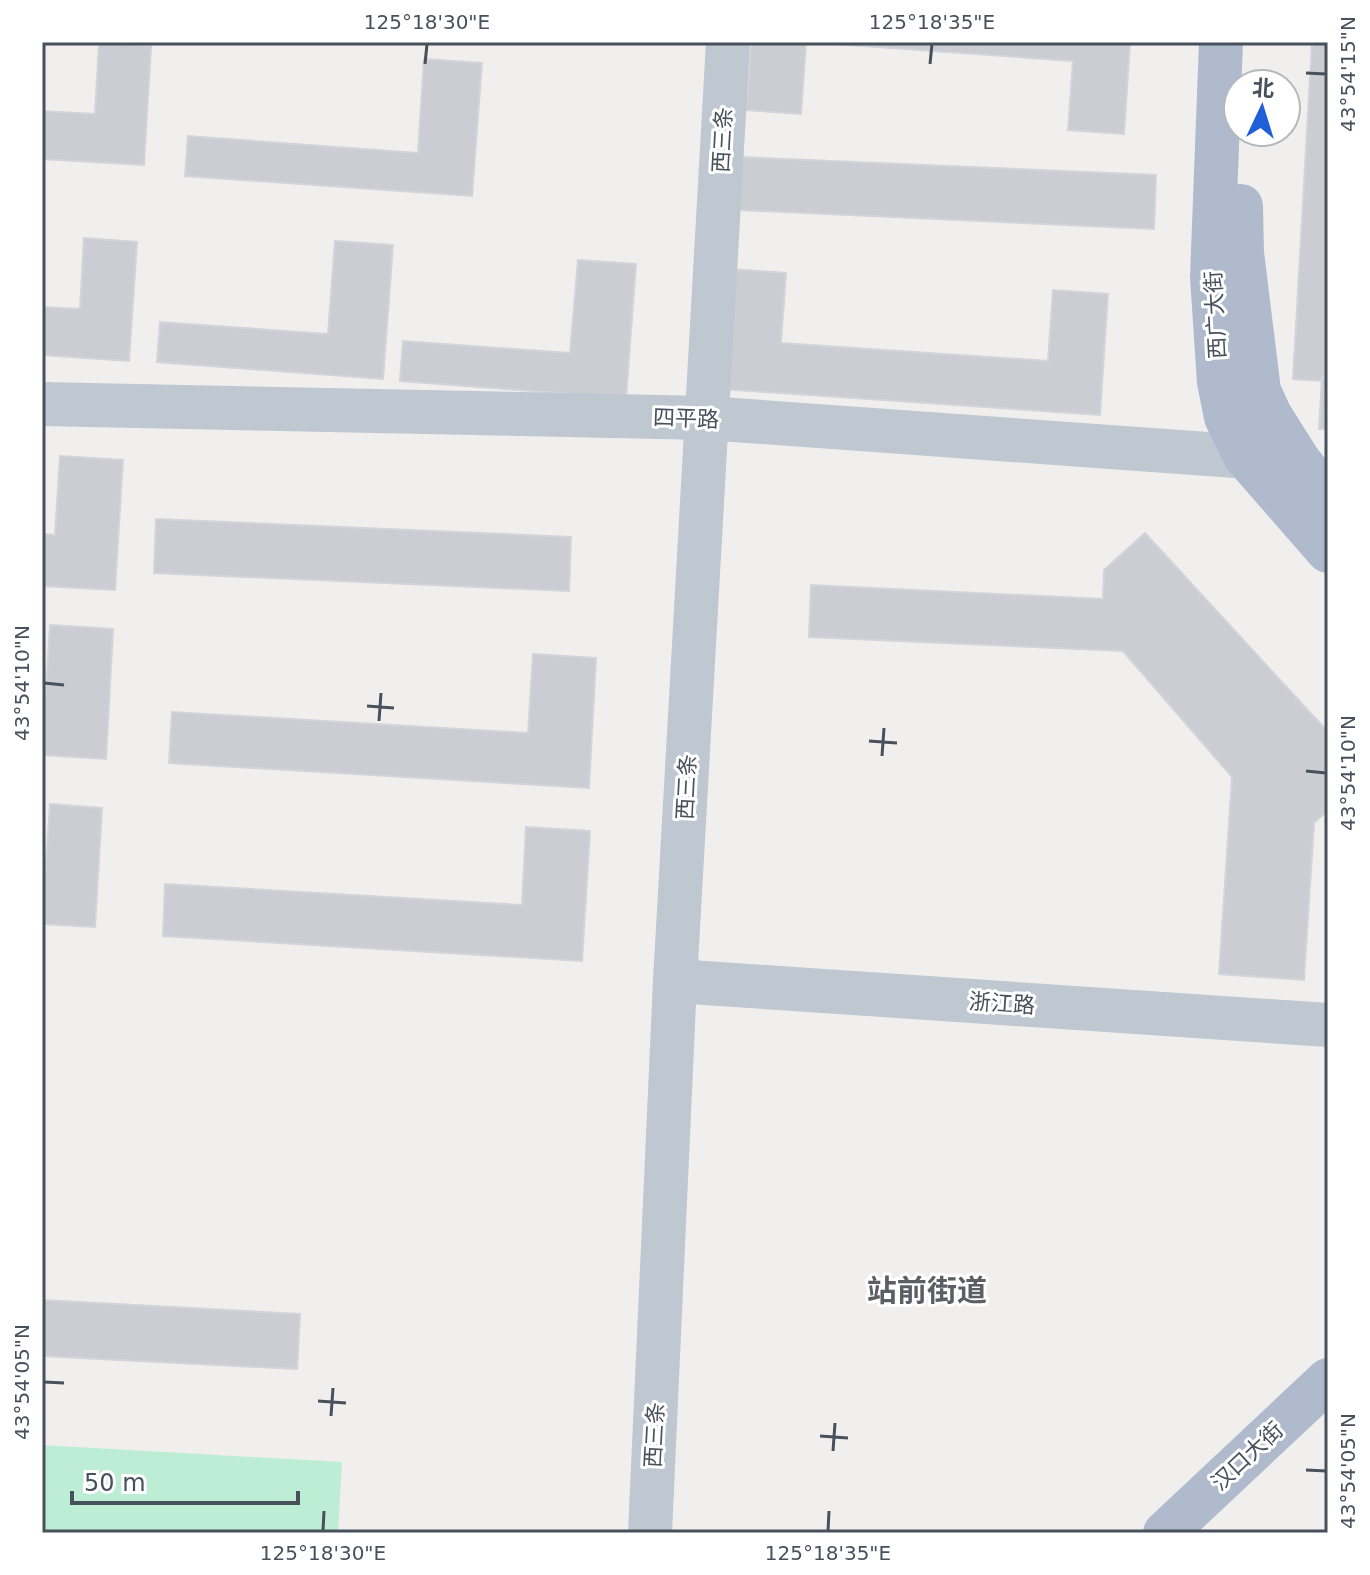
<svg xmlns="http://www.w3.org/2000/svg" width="1370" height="1575" viewBox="0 0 1370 1575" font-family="'DejaVu Sans','Noto Sans SC',sans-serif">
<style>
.green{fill:#beedd5}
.building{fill:#cbcdd3;stroke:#d3d4da;stroke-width:2}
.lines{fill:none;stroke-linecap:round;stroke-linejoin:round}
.minor{stroke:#bfc7d0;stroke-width:44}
.major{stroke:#afbbcc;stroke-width:44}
.ticks{fill:none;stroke:#47505b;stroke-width:3}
.labels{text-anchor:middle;stroke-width:6;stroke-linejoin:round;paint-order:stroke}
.street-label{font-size:22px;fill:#47505b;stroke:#fff}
.district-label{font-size:30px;font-weight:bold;fill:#5b5e63;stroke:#fff}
.neatline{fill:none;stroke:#47505b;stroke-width:3}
.ticks-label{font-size:20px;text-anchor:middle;fill:#47505b}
</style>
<rect width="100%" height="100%" fill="#f1efee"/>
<!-- green -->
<polygon class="green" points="42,1445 342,1462 338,1533 42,1533"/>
<!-- building -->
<g class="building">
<polygon points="751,42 1130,42 1124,134 1068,130 1073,61 806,42 801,114 746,110"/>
<polygon points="1312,42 1328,42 1328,377 1322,377 1322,381 1293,379"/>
<polygon points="99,43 151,46 144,165 42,159 42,111 95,114"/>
<polygon points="424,59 482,63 472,196 185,176 188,136 418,153"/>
<polygon points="741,157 1156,175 1154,229 739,210"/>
<polygon points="84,238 137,242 129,361 42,355 42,307 80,309"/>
<polygon points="335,241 393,245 383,379 157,362 160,322 328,334"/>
<polygon points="578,260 636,264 626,398 400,381 403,341 570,353"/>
<polygon points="730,269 786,273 781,343 1048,361 1053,290 1108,294 1100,415 722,389"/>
<polygon points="1322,377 1328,377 1328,429 1319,429"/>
<polygon points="60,456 123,460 115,590 42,586 42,534 55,535"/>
<polygon points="156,519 571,537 569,591 154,573"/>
<polygon points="1145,533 1328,732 1328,810 1314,823 1304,980 1219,974 1232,777 1123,651 809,637 811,585 1103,599 1104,570"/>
<polygon points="50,625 113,629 106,759 42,755 42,703 45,703"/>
<polygon points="533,654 596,658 589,788 169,763 172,712 528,733"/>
<polygon points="50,804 102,808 95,927 42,924 42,876 45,876"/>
<polygon points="526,827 590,831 582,961 163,936 165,884 522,905"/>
<polygon points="42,1300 300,1314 297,1369 42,1356"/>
</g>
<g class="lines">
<!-- minor -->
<g class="minor">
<polyline points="42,404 706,418 1278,459"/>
<polyline points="675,981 1328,1025"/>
<polyline points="650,1533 675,981 728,42"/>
</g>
<!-- major -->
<g class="major">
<polyline points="1221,42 1212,277 1219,382 1226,417 1245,456 1328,551"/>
<polyline points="1241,206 1242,253 1259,391 1270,415 1299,461 1328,497"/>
<polyline points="1165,1533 1328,1380"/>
</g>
</g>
<!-- ticks -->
<path class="ticks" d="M425 64 427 44M930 64 932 44M1306 73 1326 74M44 683 64 685M367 706 394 708M379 721 381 693M869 741 897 743M882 756 884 728M1306 771 1326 773M44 1382 64 1383M318 1401 346 1403M331 1416 333 1388M820 1436 848 1438M833 1451 835 1423M1306 1470 1326 1471M323 1531 324 1511M828 1531 829 1511"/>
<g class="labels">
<!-- street labels -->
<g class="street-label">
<text transform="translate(722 140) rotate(-87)" y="8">西三条</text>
<text transform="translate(1215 315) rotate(-93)" y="8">西广大街</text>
<text transform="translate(686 418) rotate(2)" y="8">四平路</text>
<text transform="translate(686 787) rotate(-87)" y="8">西三条</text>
<text transform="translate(1002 1003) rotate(4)" y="8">浙江路</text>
<text transform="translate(654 1435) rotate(-87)" y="8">西三条</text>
<text transform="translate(1247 1456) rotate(-43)" y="8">汉口大街</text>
</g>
<!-- district labels -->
<g class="district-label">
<text x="927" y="1301">站前街道</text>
</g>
</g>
<!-- border -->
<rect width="1370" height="1575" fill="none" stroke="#ffffff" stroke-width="88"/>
<!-- north arrow -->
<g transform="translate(1262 108) rotate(4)"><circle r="38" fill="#ffffff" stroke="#b5b9bd" stroke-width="2"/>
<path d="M0-6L14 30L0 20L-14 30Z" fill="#1f5fda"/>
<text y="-12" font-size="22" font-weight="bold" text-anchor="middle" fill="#47505b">北</text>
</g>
<!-- scale -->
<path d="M72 1491v12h226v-12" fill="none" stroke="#47505b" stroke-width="4"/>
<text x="84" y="1491" font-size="24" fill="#47505b" stroke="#ffffff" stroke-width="6" paint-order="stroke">50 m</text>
<rect x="44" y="44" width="1282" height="1487" class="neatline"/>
<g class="ticks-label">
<text x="427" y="29">125°18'30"E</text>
<text x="932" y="29">125°18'35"E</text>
<text transform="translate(1348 74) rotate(-90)" y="7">43°54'15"N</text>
<text transform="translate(22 683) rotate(-90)" y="7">43°54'10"N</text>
<text transform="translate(1348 773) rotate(-90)" y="7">43°54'10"N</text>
<text transform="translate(22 1382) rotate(-90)" y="7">43°54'05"N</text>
<text transform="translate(1348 1471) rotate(-90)" y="7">43°54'05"N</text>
<text x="323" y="1560">125°18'30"E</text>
<text x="828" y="1560">125°18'35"E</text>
</g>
</svg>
